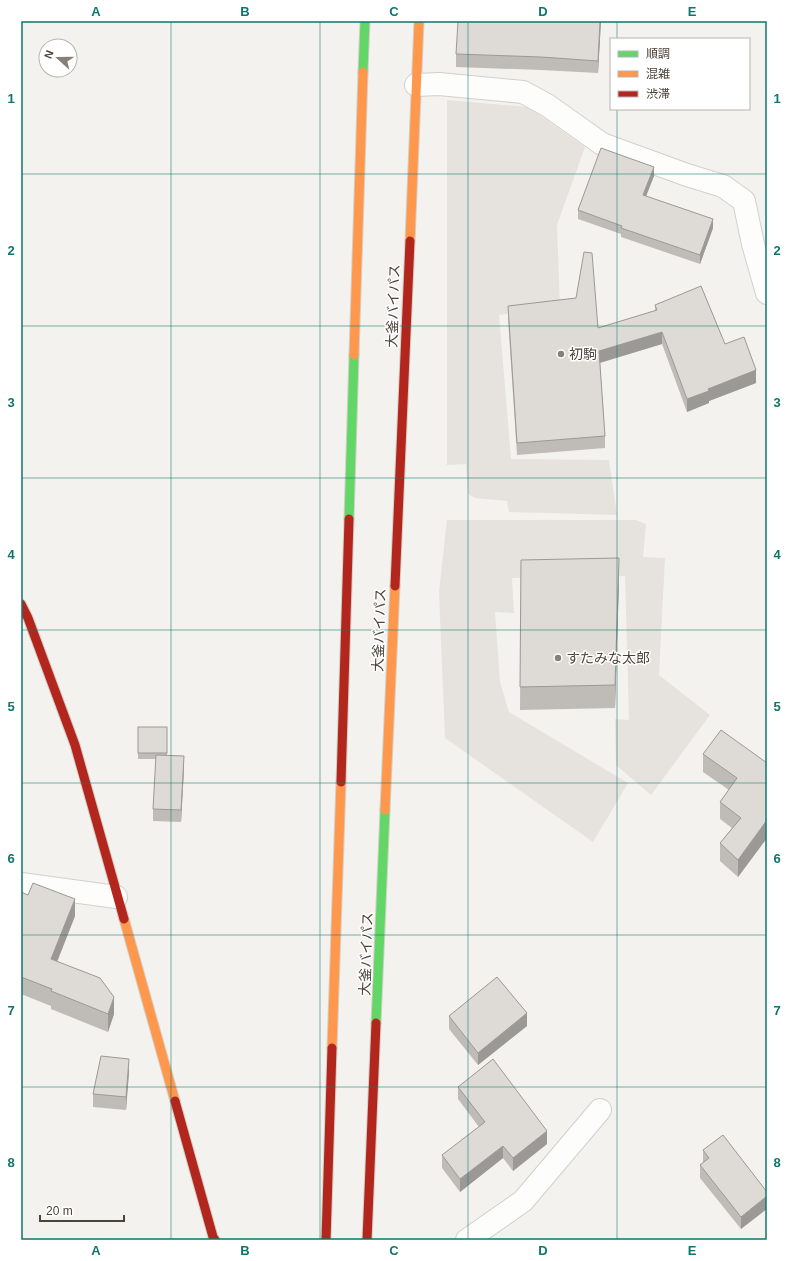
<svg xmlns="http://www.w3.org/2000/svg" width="788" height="1261" viewBox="0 0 788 1261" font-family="Arial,'Noto Sans JP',sans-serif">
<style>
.parking{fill:#e6e3df}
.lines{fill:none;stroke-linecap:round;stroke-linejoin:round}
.street-casing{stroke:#d2d0cb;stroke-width:24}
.fast-casing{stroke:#d3cfc5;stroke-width:11}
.slow-casing{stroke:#d3cfc5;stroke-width:11}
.jam-casing{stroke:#d3cfc5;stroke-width:11}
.street{stroke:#fdfdfc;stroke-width:22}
.fast{stroke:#63d668;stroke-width:9}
.slow{stroke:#ff974d;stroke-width:9}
.jam{stroke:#b3261e;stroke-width:9}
.wall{fill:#bfbcb8}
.shaded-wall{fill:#9b9996}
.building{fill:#dedbd6;stroke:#9b9996}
.grid{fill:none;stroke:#0f766e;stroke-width:1;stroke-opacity:0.55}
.poi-dot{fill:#868178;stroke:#fff;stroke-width:1.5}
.labels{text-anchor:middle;stroke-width:3;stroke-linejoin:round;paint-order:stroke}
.street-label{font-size:14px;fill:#4b4439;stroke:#fff}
.poi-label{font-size:14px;fill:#4b4439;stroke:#fff;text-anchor:start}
.neatline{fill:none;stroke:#0f766e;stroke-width:1.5}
.grid-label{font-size:13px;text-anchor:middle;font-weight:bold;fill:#0f766e}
</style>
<rect width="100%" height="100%" fill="#f4f2ee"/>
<!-- parking -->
<g class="parking">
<polygon points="447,100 528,107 585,147 557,225 560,307 499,315 511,459 609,460 617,515 509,512 507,501 475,498 468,494 466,464 447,465"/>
<polygon points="447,520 636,520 646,524 643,557 665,558 659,675 710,715 651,795 616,765 615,719 629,720 625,576 512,578 514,613 495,612 500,682 509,712 628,783 593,842 445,738 439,592"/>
</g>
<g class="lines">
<!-- street casing -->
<g class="street-casing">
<g id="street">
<polyline points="416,85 439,84 523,92 547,105 602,144 687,175 723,186 744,201 753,244 767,293"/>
<polyline points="21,884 116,897"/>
<polyline points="467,1240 523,1201 600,1110"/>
</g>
</g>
<!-- fast casing -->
<g class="fast-casing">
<g id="fast">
<polyline points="363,72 365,21"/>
<polyline points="349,519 354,355"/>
<polyline points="376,1023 385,810"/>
</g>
</g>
<!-- slow casing -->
<g class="slow-casing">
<g id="slow">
<polyline points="410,241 419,21"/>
<polyline points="354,355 363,72"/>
<polyline points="385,810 395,586"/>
<polyline points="124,919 175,1101"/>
<polyline points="332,1048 341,782"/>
</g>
</g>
<!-- jam casing -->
<g class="jam-casing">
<g id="jam">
<polyline points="395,586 410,241"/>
<polyline points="21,604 28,618 75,745 124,919"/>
<polyline points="341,782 349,519"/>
<polyline points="175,1101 213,1237 215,1240"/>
<polyline points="326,1240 332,1048"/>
<polyline points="367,1240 376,1023"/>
</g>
</g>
<!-- street -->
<use href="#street" class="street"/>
<!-- fast -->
<use href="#fast" class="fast"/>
<!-- slow -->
<use href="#slow" class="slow"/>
<!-- jam -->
<use href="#jam" class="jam"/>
</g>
<!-- wall -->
<g class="wall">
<polygon points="601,21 598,73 541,70 456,67 456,54"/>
<polygon points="654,176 646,196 713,228 700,264 621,237 621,234 578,219 578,210"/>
<polygon points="576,298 598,328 655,311 655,305 725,344 756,383 709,401 709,403 687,412 662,344 600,363 605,436 605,448 517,455 508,319 508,306"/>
<polygon points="521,560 619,581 615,708 520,710"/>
<polygon points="138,727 167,727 167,755 184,768 181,822 153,821 153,809 156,759 138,759"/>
<polygon points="703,754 767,763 767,838 738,877 720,861 720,843 732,828 720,819 720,802 729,790 703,772"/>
<polygon points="21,892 75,916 57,962 114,1014 108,1032 51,1009 51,1006 21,994"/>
<polygon points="449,1016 527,1026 478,1065 449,1029"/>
<polygon points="129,1072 126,1110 93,1107 93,1094"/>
<polygon points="458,1087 547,1144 513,1171 503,1158 460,1192 442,1168 442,1155 479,1127 458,1099"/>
<polygon points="703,1150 767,1192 741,1229 700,1178 700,1165 703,1163"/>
</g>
<!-- shaded-wall -->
<g class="shaded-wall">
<polygon points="600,21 601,21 598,73 598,61"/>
<polygon points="654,167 654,176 643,204 643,195"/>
<polygon points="713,219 713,228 700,264 700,255"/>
<polygon points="662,332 662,344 599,363 599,351"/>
<polygon points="756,370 756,383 709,401 709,403 687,412 687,399 708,389"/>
<polygon points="619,558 619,581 615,708 615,685"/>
<polygon points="184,756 184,768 181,822 181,810"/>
<polygon points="767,820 767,838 738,877 738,860"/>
<polygon points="75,899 75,916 51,977 51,959"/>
<polygon points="114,997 114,1014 108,1032 108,1014"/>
<polygon points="527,1013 527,1026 478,1065 478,1053"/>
<polygon points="129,1059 129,1072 126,1110 126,1097"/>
<polygon points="547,1131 547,1144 513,1171 513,1158"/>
<polygon points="503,1146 503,1158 460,1192 460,1179"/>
<polygon points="767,1196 767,1209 741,1229 741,1217"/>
</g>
<!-- building -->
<g class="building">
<polygon points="458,21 600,21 598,61 541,57 456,54"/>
<polygon points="601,148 654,167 643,195 713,219 700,255 621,228 622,226 578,210"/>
<polygon points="584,252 592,253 598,328 657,310 655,305 701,286 725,344 744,337 756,370 708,389 709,391 687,399 662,332 599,351 605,436 517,443 508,306 576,298"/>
<polygon points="619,558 615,685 520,687 521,560"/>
<rect x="138" y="727" width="29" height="26"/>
<polygon points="721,730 767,763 767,820 738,860 720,843 741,818 720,802 737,778 703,754"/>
<polygon points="156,755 184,756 181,810 153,809"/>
<polygon points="33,883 75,899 51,959 100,978 114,997 108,1014 51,991 52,989 21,977 21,892 28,895"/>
<polygon points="497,977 527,1013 478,1053 449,1016"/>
<polygon points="101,1056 129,1059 126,1097 93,1094"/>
<polygon points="493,1059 547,1131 513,1158 503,1146 460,1179 442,1155 485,1122 458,1087"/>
<polygon points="723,1135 767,1192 767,1196 741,1217 700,1165 709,1158 703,1150"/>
</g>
<!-- grid -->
<path class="grid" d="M171 21V1240M320 21V1240M468 21V1240M617 21V39M617 109V1240M21 174H767M21 326H767M21 478H767M21 630H767M21 783H767M21 935H767M21 1087H767"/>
<!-- markers -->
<g class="poi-dot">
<circle cx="561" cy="354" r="4"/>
<circle cx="558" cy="658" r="4"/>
</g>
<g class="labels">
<!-- street labels -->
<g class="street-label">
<text transform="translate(393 306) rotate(-88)" y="5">大釜バイパス</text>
<text transform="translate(379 630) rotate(-88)" y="5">大釜バイパス</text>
<text transform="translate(366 954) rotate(-88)" y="5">大釜バイパス</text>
</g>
<!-- poi labels -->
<g class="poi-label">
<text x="569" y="359">初駒</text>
<text x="566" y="663">すたみな太郎</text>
</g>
</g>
<!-- border -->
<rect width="788" height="1261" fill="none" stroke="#ffffff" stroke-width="44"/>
<!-- legend -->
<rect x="610" y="38" width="140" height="72" fill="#ffffff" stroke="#b7b4b0"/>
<rect x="618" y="51" width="20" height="6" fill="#63d668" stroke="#b7b4b0"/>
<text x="646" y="58" font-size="12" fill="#4b4439">順調</text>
<rect x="618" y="71" width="20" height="6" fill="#ff974d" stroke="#b7b4b0"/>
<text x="646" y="78" font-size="12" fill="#4b4439">混雑</text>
<rect x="618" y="91" width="20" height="6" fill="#b3261e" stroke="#b7b4b0"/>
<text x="646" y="98" font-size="12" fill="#4b4439">渋滞</text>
<!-- north arrow -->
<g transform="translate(58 58) rotate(291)"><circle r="19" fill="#ffffff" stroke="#b7b4b0"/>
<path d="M0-3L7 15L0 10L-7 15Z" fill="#868178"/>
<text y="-6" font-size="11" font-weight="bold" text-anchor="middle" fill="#4b4439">N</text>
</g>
<!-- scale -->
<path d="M40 1215v6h84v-6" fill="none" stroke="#4b4439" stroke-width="2"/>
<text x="46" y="1215" font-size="12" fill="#4b4439" stroke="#ffffff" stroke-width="3" paint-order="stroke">20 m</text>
<rect x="22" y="22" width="744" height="1217" class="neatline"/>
<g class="grid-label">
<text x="96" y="16">A</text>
<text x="245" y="16">B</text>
<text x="394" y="16">C</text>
<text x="543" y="16">D</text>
<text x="692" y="16">E</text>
<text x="11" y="103">1</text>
<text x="777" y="103">1</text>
<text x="11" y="255">2</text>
<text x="777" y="255">2</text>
<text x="11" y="407">3</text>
<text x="777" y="407">3</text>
<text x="11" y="559">4</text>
<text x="777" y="559">4</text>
<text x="11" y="711">5</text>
<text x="777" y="711">5</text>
<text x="11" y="863">6</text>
<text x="777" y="863">6</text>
<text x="11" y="1015">7</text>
<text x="777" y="1015">7</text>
<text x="11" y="1167">8</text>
<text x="777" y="1167">8</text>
<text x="96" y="1255">A</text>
<text x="245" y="1255">B</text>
<text x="394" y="1255">C</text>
<text x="543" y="1255">D</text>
<text x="692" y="1255">E</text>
</g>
</svg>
